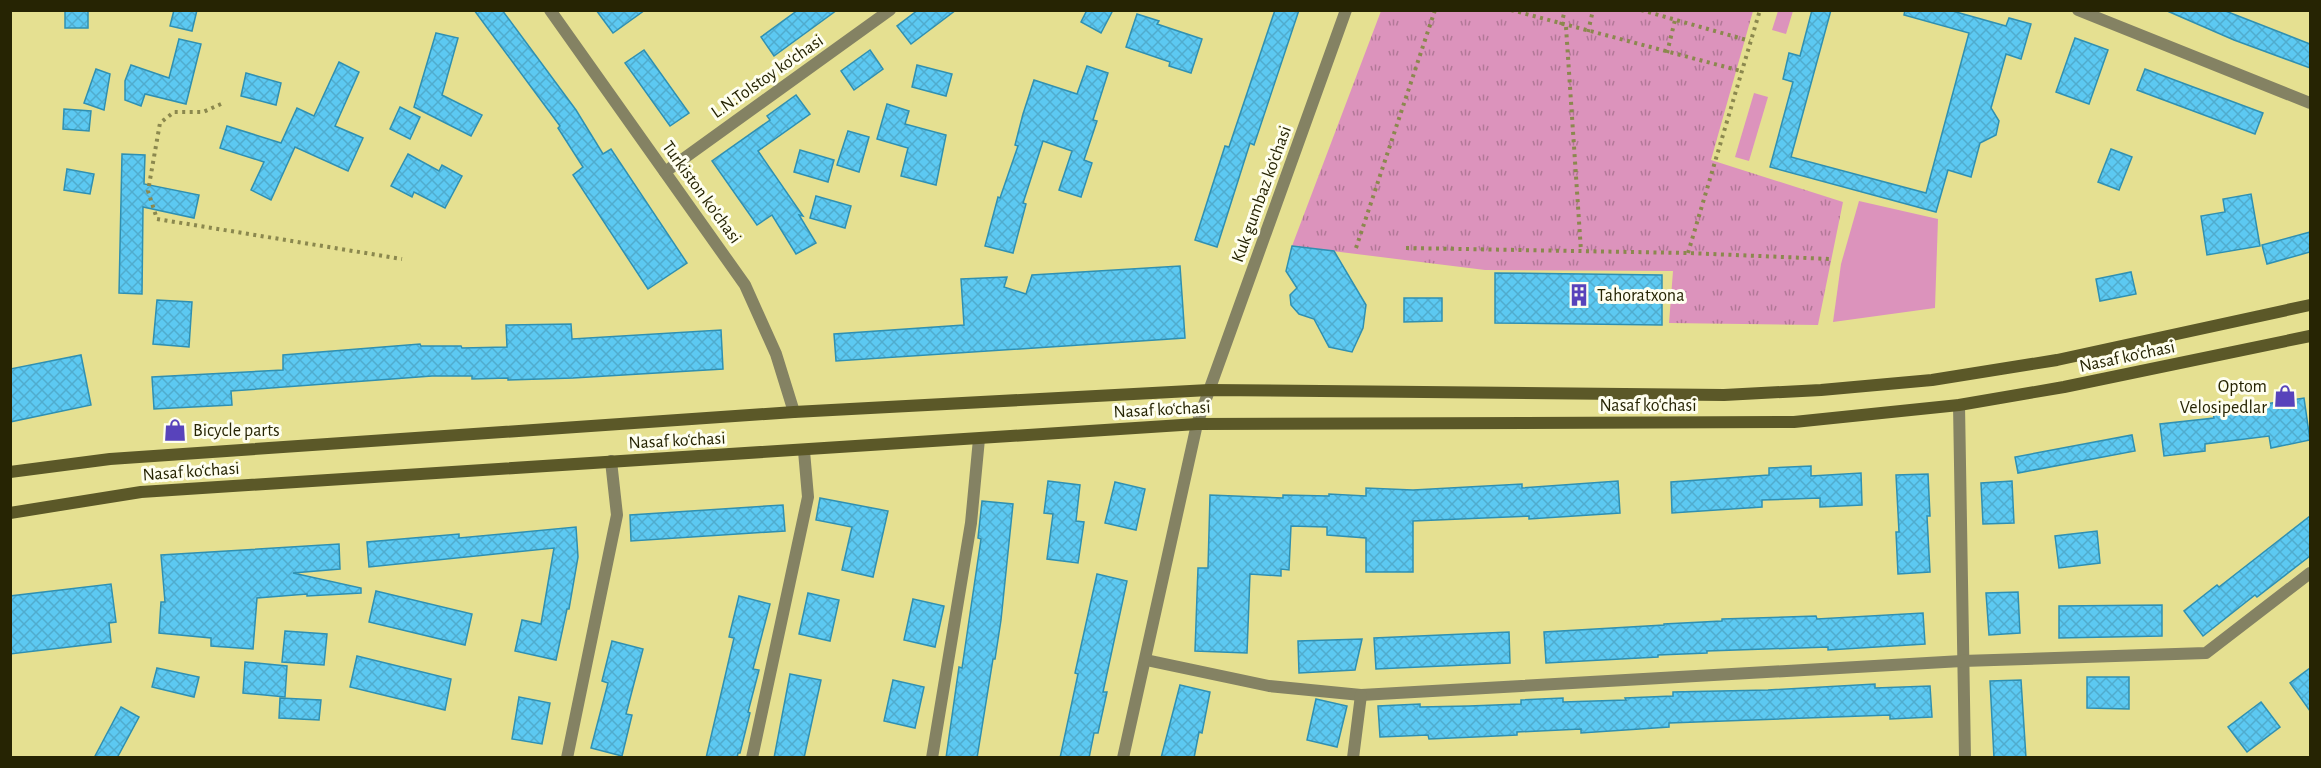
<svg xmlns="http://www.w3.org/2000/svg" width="2321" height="768" viewBox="0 0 2321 768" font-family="'Alegreya Sans',sans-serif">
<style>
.grass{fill:#dc93bc}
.park{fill:url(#park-tufts)}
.building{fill:url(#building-cross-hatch);stroke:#3090b1;stroke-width:1.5}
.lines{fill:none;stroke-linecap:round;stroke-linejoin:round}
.path{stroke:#8b884e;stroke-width:4;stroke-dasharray:3 4.5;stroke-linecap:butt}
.street{stroke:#848263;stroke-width:12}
.secondary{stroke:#5b5828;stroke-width:12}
.labels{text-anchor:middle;stroke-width:6;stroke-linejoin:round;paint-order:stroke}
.street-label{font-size:18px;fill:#262403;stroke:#fefeef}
.poi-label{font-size:18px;fill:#262403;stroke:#fefeef;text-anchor:start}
</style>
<defs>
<pattern id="park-tufts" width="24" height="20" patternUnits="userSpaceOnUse" patternTransform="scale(1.5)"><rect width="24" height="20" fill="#dc93bc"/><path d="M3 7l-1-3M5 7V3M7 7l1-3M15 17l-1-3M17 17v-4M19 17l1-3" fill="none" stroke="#b27897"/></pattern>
<pattern id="building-cross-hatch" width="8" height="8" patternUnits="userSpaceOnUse" patternTransform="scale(1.5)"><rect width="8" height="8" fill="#5cc9f2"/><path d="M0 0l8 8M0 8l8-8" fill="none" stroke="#50acce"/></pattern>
</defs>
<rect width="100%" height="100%" fill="#e5e091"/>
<!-- grass -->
<g class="grass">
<polygon points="1778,11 1793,11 1786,34 1772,30"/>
<polygon points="1754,93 1768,97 1749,161 1735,157"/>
<polygon points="1859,201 1938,219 1935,308 1833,322 1841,264"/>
</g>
<!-- park -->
<polygon class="park" points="1381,11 1753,11 1711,160 1843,202 1818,325 1669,323 1673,271 1485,270 1292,246"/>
<!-- building -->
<g class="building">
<rect x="65" y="10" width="23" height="18"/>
<polygon points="174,10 197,10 192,31 170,26"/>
<polygon points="474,10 502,10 576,110 603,154 611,149 687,263 648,289 573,175 583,167 558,128 560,126"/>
<polygon points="596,10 645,10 613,33"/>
<polygon points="798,10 837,10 774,56 761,37"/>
<polygon points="918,10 956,10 911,44 897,26"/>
<polygon points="1087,10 1113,10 1101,33 1081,22"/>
<polygon points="1275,10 1299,10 1254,145 1250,143 1217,247 1195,240 1225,146 1229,147"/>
<polygon points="1812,10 1831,10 1791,157 1926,193 1969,33 1904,15 1905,10 1949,10 2006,26 2009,18 2031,24 2021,59 2006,54 1991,108 1999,121 1996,135 1980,143 1971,177 1948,170 1936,212 1770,167 1793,82 1783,79 1789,53 1800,56"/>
<polygon points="2165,10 2223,10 2310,44 2310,68 2234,40"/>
<polygon points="1137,14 1159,21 1157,24 1202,39 1191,73 1169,66 1170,62 1126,47"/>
<polygon points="436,33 458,38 442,95 482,115 471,136 414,107"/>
<polygon points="2075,38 2108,50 2089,104 2056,92"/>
<polygon points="179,39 201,44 186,104 145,94 141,106 125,100 125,81 131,65 169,78"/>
<polygon points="644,50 689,113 670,126 625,63"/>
<polygon points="870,50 883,69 854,90 841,71"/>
<polygon points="339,62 359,72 335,126 363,138 348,171 295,147 271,200 251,190 264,162 220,148 227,126 281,143 297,108 314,116"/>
<polygon points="917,65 952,74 946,96 912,87"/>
<polygon points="1087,66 1108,73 1093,120 1097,121 1084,160 1092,163 1081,197 1059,190 1072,151 1043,141 1023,203 1026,204 1013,253 985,246 998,197 1000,198 1018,146 1015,145 1023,114 1034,80 1077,94"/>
<polygon points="96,69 110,74 104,110 84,103"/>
<polygon points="2145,69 2263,113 2255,134 2137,90"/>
<polygon points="246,73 281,83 276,105 241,96"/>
<polygon points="796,95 810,114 758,151 803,216 799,215 816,243 796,254 772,215 757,225 712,161 770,120 767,116"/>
<polygon points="887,104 909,111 905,124 946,135 936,185 901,176 908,148 877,139"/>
<polygon points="400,107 420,117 410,139 390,129"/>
<polygon points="64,109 91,111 89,131 63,129"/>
<polygon points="848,131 869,137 859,172 837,165"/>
<polygon points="2111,149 2132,157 2119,190 2098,182"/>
<polygon points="800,150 834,160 828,182 794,172"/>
<polygon points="122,154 145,155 144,184 199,195 194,218 143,207 142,294 119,293"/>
<polygon points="408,154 439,171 442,165 462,176 445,208 414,192 412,197 391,186"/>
<polygon points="67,169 94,174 90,194 64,190"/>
<polygon points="2251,194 2260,246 2207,255 2201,216 2225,212 2223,199"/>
<polygon points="816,196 851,206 845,228 810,218"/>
<polygon points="2310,232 2310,252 2267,264 2262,245"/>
<polygon points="1292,246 1334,251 1366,305 1363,328 1352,352 1329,347 1314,319 1299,314 1291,305 1290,295 1297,288 1286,271"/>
<polygon points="1180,266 1185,338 836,361 834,334 964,325 961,279 1007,277 1004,287 1026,294 1032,275"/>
<polygon points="2131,272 2136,294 2100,301 2096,279"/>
<polygon points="1495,273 1662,275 1662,325 1495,323"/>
<polygon points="1404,298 1442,298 1442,321 1404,322"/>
<polygon points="157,300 192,302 189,347 153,344"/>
<polygon points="571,324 572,339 721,330 723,369 573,378 508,380 508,378 472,379 472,376 432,376 231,391 232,405 154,409 152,377 283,370 283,355 420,344 421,346 461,346 462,348 507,347 506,325"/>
<polygon points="81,355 91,405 10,422 10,369"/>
<polygon points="2304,398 2310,440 2271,448 2269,436 2205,444 2205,451 2164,456 2160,424 2214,418 2213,412"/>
<polygon points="2132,435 2135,451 2018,473 2015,457"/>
<polygon points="1811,466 1811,476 1861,473 1862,505 1820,507 1820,498 1762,500 1762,507 1672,513 1671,482 1769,475 1769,468"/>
<polygon points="1928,474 1930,516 1927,516 1930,572 1898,574 1896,532 1899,532 1896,475"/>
<polygon points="1048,481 1080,485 1076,521 1084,522 1078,563 1047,559 1053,514 1044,513"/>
<polygon points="1618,481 1620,513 1529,519 1529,516 1413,521 1413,572 1366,572 1366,538 1327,535 1327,527 1291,526 1289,570 1281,569 1281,576 1250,574 1247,653 1195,651 1198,568 1208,568 1210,495 1283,498 1283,495 1329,496 1329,494 1366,496 1366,488 1413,490 1522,484 1522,488"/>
<polygon points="2012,481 2014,523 1983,524 1981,483"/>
<polygon points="1115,482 1145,489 1136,530 1105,523"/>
<polygon points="820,498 888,511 873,577 842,570 852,527 816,520"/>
<polygon points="982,501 1013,504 1001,620 995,659 993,659 977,758 946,758 959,667 962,668 981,539 978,538"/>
<polygon points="783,505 785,531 631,541 630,515"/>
<polygon points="2310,516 2310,556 2257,597 2255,595 2203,636 2184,611 2217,585 2219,587"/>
<polygon points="576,527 578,557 569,609 567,609 556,660 515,651 522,620 541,624 554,548 369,567 367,542 459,534 459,538"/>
<polygon points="2097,531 2100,563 2059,568 2055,536"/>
<polygon points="339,544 340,569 293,573 361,588 361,593 307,596 307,594 257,598 253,649 211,646 211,638 159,633 161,602 165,602 161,555"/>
<polygon points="1097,574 1127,581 1103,692 1107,692 1098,733 1094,733 1089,758 1060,758 1078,674 1075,673"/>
<polygon points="111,584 116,622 109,623 111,642 10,654 10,596"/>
<polygon points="376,591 472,614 465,645 369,622"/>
<polygon points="2018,592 2020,633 1989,635 1986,593"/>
<polygon points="808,593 839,600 830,641 799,634"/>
<polygon points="739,596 770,604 753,669 759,670 748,712 750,713 740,753 738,753 737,758 706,758 734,638 729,637"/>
<polygon points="913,599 944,606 935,647 904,640"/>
<polygon points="2162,605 2162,636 2059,638 2059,606"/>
<polygon points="1923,613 1925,644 1828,650 1828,647 1707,651 1707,653 1658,655 1658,657 1546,663 1544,632 1664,625 1664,624 1722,621 1722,619 1816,616 1817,619"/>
<polygon points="285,631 327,634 324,665 282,662"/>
<polygon points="1509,632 1510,663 1376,669 1374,638"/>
<polygon points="1362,639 1355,670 1299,673 1298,641"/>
<polygon points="612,641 643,649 626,714 632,715 622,756 591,748 608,683 602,681"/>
<polygon points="357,656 451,679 445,710 350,687"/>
<polygon points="245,662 287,666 285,697 243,693"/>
<polygon points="157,668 199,677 194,697 152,687"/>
<polygon points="2310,668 2310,711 2290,683"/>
<polygon points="790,674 821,680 804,758 774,758"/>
<polygon points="2087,677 2129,677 2129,709 2087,708"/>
<polygon points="893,680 924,687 915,728 884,721"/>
<polygon points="2021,680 2026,758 1994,758 1990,681"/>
<polygon points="1875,684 1875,688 1930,686 1932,717 1890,719 1890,715 1669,723 1669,727 1581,733 1581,729 1517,732 1517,735 1475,737 1429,739 1428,735 1380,737 1378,706 1420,704 1420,707 1469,706 1521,704 1521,700 1563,698 1563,702 1626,700 1625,698 1673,696 1673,692 1768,690"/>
<polygon points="1180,685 1210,692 1202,733 1199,732 1194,758 1161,758"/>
<polygon points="519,697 550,703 542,744 512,739"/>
<polygon points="280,698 321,700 319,720 279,718"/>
<polygon points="1316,699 1347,706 1337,747 1307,740"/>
<polygon points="2261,702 2280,727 2247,752 2228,727"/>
<polygon points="121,707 139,717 117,758 94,758"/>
</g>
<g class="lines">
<!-- path -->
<g class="path">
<polyline points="1511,10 1741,71"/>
<polyline points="1641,10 1750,41"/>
<polyline points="1561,25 1565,10"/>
<polyline points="1566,27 1581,251"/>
<polyline points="1588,32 1593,10"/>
<polyline points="1667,53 1675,20"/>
<polyline points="221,104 203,112 174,112 160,123 148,191 157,219 402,259"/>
<polyline points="1356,248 1435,10"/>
<polyline points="1406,248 1688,253 1830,259"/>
<polyline points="1688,253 1760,10"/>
</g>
<!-- street -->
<g class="street">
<polyline points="550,10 745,285 776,354 794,412"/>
<polyline points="2078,10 2310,103"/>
<polyline points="665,172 890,10"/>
<polyline points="1959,405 1965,758"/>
<polyline points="1146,660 1269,686 1361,695 1962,661 2206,653 2310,573"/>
<polyline points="567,758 617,515 611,461"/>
<polyline points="752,758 808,497 804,451"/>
<polyline points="932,758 971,523 979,439"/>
<polyline points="1123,758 1197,424 1346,10"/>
<polyline points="1353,758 1361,695"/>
</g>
<!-- secondary -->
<g class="secondary">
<polyline points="10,472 110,459 794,412 1209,390 1724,395 1821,390 1932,380 2057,360 2310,305"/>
<polyline points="10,513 141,492 1197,424 1794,422 1959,405 2064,387 2310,336"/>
</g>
</g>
<!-- icons -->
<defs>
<g id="building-bare" transform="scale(1.8)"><path d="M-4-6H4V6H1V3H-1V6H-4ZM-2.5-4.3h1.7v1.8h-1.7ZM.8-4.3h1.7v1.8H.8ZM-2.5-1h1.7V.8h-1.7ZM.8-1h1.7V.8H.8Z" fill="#5843bb" stroke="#fefeef" stroke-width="2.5" paint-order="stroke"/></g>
<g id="shop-bare" transform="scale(1.8)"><path d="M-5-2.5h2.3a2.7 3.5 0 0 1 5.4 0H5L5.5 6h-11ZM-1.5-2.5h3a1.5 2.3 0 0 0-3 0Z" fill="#5843bb" stroke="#fefeef" stroke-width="2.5" paint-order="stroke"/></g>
</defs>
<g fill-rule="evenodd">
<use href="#building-bare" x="1579" y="295"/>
<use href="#shop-bare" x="2285" y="396"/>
<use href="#shop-bare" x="175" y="430"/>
</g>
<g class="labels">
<!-- street labels -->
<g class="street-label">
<text transform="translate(767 76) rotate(-35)" y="6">L.N.Tolstoy ko'chasi</text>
<text transform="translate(702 192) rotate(54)" y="6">Turkiston ko'chasi</text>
<text transform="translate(1261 194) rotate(-70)" y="6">Kuk gumbaz ko'chasi</text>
<text transform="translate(2127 356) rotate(-12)" y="6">Nasaf ko‘chasi</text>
<text x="1648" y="411">Nasaf ko‘chasi</text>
<text transform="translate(1162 409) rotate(-3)" y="6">Nasaf ko‘chasi</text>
<text transform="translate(677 440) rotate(-3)" y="6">Nasaf ko‘chasi</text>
<text transform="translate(191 471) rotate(-4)" y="6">Nasaf ko‘chasi</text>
</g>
<!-- poi labels -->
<g class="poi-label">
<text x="1597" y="301">Tahoratxona</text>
<text x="2267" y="392" text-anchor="end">Optom<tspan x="2267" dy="21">Velosipedlar</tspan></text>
<text x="193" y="436">Bicycle parts</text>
</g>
</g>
<!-- border -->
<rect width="2321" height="768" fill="none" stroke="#262403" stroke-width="24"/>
</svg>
